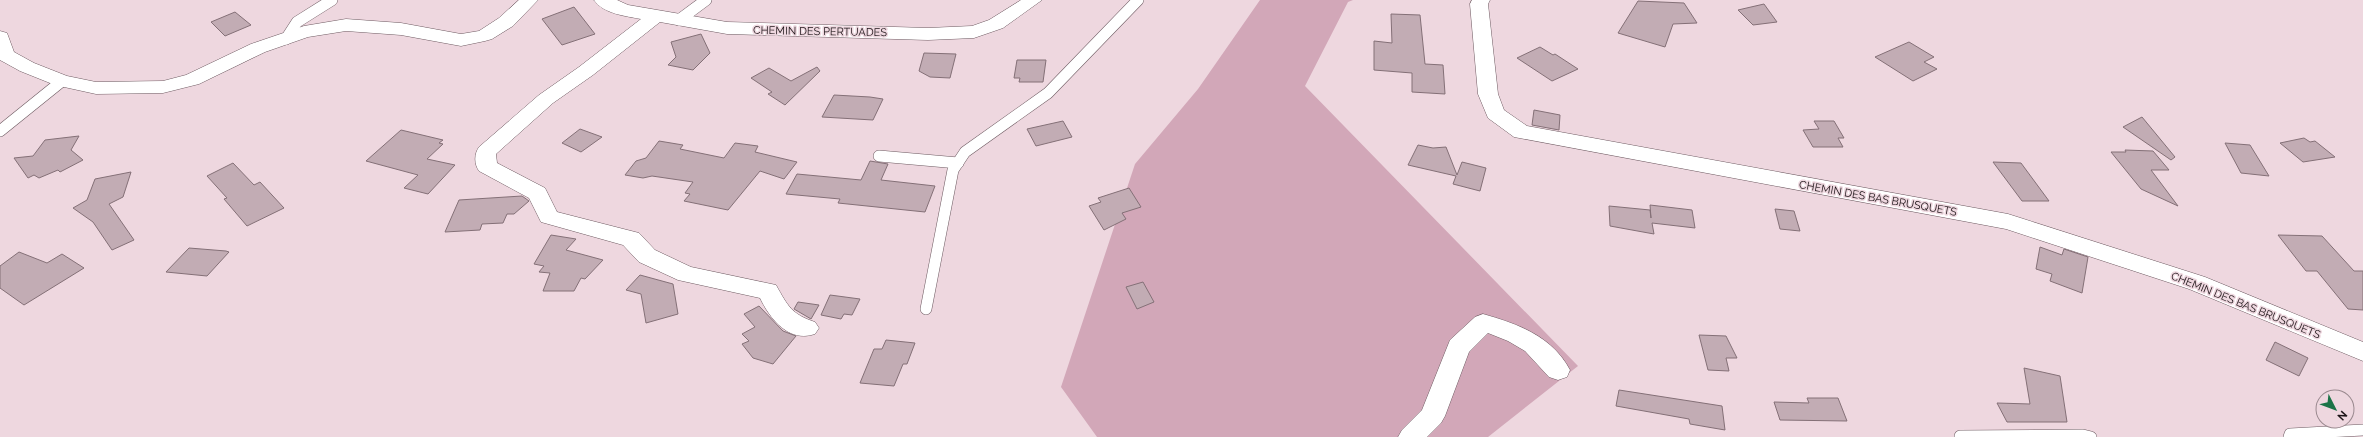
<svg xmlns="http://www.w3.org/2000/svg" width="2363" height="437" viewBox="0 0 2363 437" font-family="Raleway,sans-serif">
<style>
.green{fill:#d2a7b8}
.building{fill:#c2acb4;stroke:#847077}
.lines{fill:none;stroke-linecap:round;stroke-linejoin:round}
.service-casing{stroke:#6e5b62;stroke-width:12}
.minor-casing{stroke:#6e5b62;stroke-width:1}
.service{stroke:#fff;stroke-width:11}
.minor{fill:#fff;fill-rule:evenodd}
.labels{text-anchor:middle;stroke-width:3;stroke-linejoin:round;paint-order:stroke}
.street-label{font-size:11px;fill:#1c1417;stroke:#eed7df}
</style>
<rect width="100%" height="100%" fill="#eed7df"/>
<!-- green -->
<polygon class="green" points="1260,0 1353,0 1348,2 1305,86 1578,366 1488,437 1097,437 1061,387 1135,164 1198,89"/>
<!-- building -->
<g class="building">
<polygon points="1638,1 1684,3 1697,23 1673,24 1665,47 1618,33"/>
<polygon points="1764,4 1777,22 1753,25 1738,10"/>
<polygon points="574,7 595,34 562,45 542,19"/>
<polygon points="235,12 251,25 225,36 211,22"/>
<polygon points="1391,14 1420,15 1425,64 1443,65 1445,94 1412,92 1412,73 1374,70 1374,41 1392,43"/>
<polygon points="701,34 710,53 693,70 668,65 676,57 671,42"/>
<polygon points="1909,42 1934,57 1924,62 1937,69 1913,81 1875,57"/>
<polygon points="1540,47 1553,55 1555,54 1578,69 1552,81 1517,58"/>
<polygon points="924,53 956,54 950,78 930,77 919,71"/>
<polygon points="1017,60 1046,60 1043,82 1019,82 1020,78 1014,78"/>
<polygon points="817,67 820,71 785,105 768,94 772,92 751,78 769,68 791,81"/>
<polygon points="834,95 870,97 883,99 873,120 822,117"/>
<polygon points="1534,110 1560,115 1559,130 1532,125"/>
<polygon points="2142,117 2175,157 2171,160 2123,127"/>
<polygon points="1063,121 1072,137 1036,146 1027,129"/>
<polygon points="1814,121 1834,121 1844,138 1838,138 1843,147 1813,147 1803,130 1819,129"/>
<polygon points="580,129 602,137 581,152 562,143"/>
<polygon points="401,130 443,140 439,143 443,144 427,159 455,165 428,194 404,188 418,175 366,161"/>
<polygon points="79,136 71,150 83,160 60,172 58,170 39,178 34,175 28,178 14,158 33,156 45,140"/>
<polygon points="2304,138 2310,142 2315,141 2335,157 2303,162 2280,143"/>
<polygon points="659,141 683,145 680,149 724,158 735,143 758,146 755,152 797,162 784,179 760,171 728,210 684,201 690,194 685,193 693,182 652,176 643,178 625,175 636,161 646,158"/>
<polygon points="2225,143 2250,145 2269,176 2241,173"/>
<polygon points="1418,145 1433,148 1446,147 1457,175 1462,162 1486,168 1480,191 1453,184 1456,176 1408,165"/>
<polygon points="2125,150 2153,151 2169,170 2151,170 2178,206 2141,189 2111,152 2126,152"/>
<polygon points="870,161 888,164 881,180 935,186 925,212 838,203 840,199 786,194 797,174 861,180"/>
<polygon points="1993,162 2021,163 2049,201 2022,201"/>
<polygon points="233,163 254,185 260,182 284,208 247,226 224,199 227,198 207,176"/>
<polygon points="131,172 123,197 109,204 134,240 112,250 93,222 73,208 87,200 95,179"/>
<polygon points="1129,188 1141,207 1122,213 1126,219 1104,230 1089,206 1101,202 1098,198"/>
<polygon points="522,196 529,201 514,214 507,214 503,223 482,224 480,230 445,232 459,200"/>
<polygon points="1650,205 1692,210 1695,228 1652,223 1654,234 1610,226 1609,206 1650,210 1651,218"/>
<polygon points="1775,209 1794,211 1800,231 1780,229"/>
<polygon points="551,235 576,239 566,250 603,260 585,279 581,278 574,291 543,291 550,273 539,272 544,266 534,264"/>
<polygon points="2278,235 2322,236 2354,271 2363,271 2363,310 2348,309 2317,271 2306,271"/>
<polygon points="2040,247 2062,255 2064,249 2088,257 2082,293 2050,281 2052,274 2036,269"/>
<polygon points="189,248 226,251 229,252 207,276 166,272"/>
<polygon points="19,252 47,263 62,254 84,268 24,305 0,288 0,266"/>
<polygon points="640,275 673,284 678,314 646,323 641,294 626,290"/>
<polygon points="1143,282 1154,302 1137,309 1126,287"/>
<polygon points="830,295 860,299 852,315 844,314 841,319 821,315"/>
<polygon points="798,302 819,305 811,319 794,309"/>
<polygon points="759,306 783,331 796,336 773,364 753,358 742,344 749,341 742,334 755,327 744,314"/>
<polygon points="1699,335 1726,336 1737,358 1726,358 1729,371 1708,370"/>
<polygon points="886,340 915,343 907,364 903,364 894,386 860,383 874,349 882,349"/>
<polygon points="2275,342 2308,358 2299,376 2266,360"/>
<polygon points="2024,368 2060,376 2067,422 2007,422 1997,403 2030,404"/>
<polygon points="1619,390 1722,406 1725,430 1690,424 1689,419 1616,406"/>
<polygon points="1807,398 1838,398 1847,421 1780,420 1774,402 1809,403"/>
</g>
<g class="lines">
<!-- service casing -->
<g class="service-casing">
<g id="service">
<polyline points="679,20 706,0"/>
<polyline points="286,39 297,22 332,0"/>
<polyline points="0,131 62,81"/>
<polyline points="879,156 958,163"/>
<polyline points="926,309 953,170 965,152 1048,93 1138,0"/>
<polyline points="1960,436 2083,435 2091,437"/>
<polyline points="2289,437 2290,434 2363,430"/>
</g>
</g>
<!-- minor casing -->
<g class="minor-casing">
<g id="minor">
<polygon points="519,0 538,0 513,26 492,39 485,41 461,46 401,35 346,31 308,37 265,52 199,84 163,93 96,94 55,85 20,71 0,60 0,31 7,33 14,52 34,63 67,76 96,82 163,81 186,75 251,44 304,26 346,19 401,23 461,34 479,31 499,18"/>
<path d="M594 0H617L628 5 727 22 928 28 972 26 989 20 1021 0H1042L1003 28 974 38 928 40 727 34 660 22 593 75 553 103 496 154 497 163 545 188 557 212 639 233 655 250 691 267 776 285C788 306 791 314 815 322L819 328 815 334C789 343 770 319 760 298L678 280 639 262 623 245 541 222 529 198 479 171C474 164 474 154 479 147L539 95 579 67 641 19C626 16 603 14 594 0Z"/>
<polygon points="1472,0 1490,0 1488,4 1498,94 1504,110 1527,126 2008,214 2205,277 2363,342 2363,361 2189,289 2006,229 1514,137 1488,118 1478,94 1470,4"/>
<path d="M1483 314C1518 324 1552 336 1570 370L1567 377 1558 380 1549 377 1525 351 1508 341 1488 333 1469 352 1445 416 1441 423 1427 437H1398L1402 430 1422 410 1450 340 1475 317Z"/>
</g>
</g>
<!-- service -->
<use href="#service" class="service"/>
<!-- minor -->
<use href="#minor" class="minor"/>
</g>
<g class="labels">
<!-- street labels -->
<g class="street-label">
<text transform="translate(820 31) rotate(1)" y="4">CHEMIN DES PERTUADES</text>
<text transform="translate(1878 198) rotate(10)" y="4">CHEMIN DES BAS BRUSQUETS</text>
<text transform="translate(2246 305) rotate(22)" y="4">CHEMIN DES BAS BRUSQUETS</text>
</g>
</g>
<!-- north arrow -->
<g transform="translate(2335 409) rotate(132)"><circle r="19" fill="#eed7df" stroke="#9a898f"/>
<path d="M0-3L7 15L0 10L-7 15Z" fill="#1b7347"/>
<text y="-6" font-size="11" font-weight="bold" text-anchor="middle" fill="#1c1417">N</text>
</g>
</svg>
